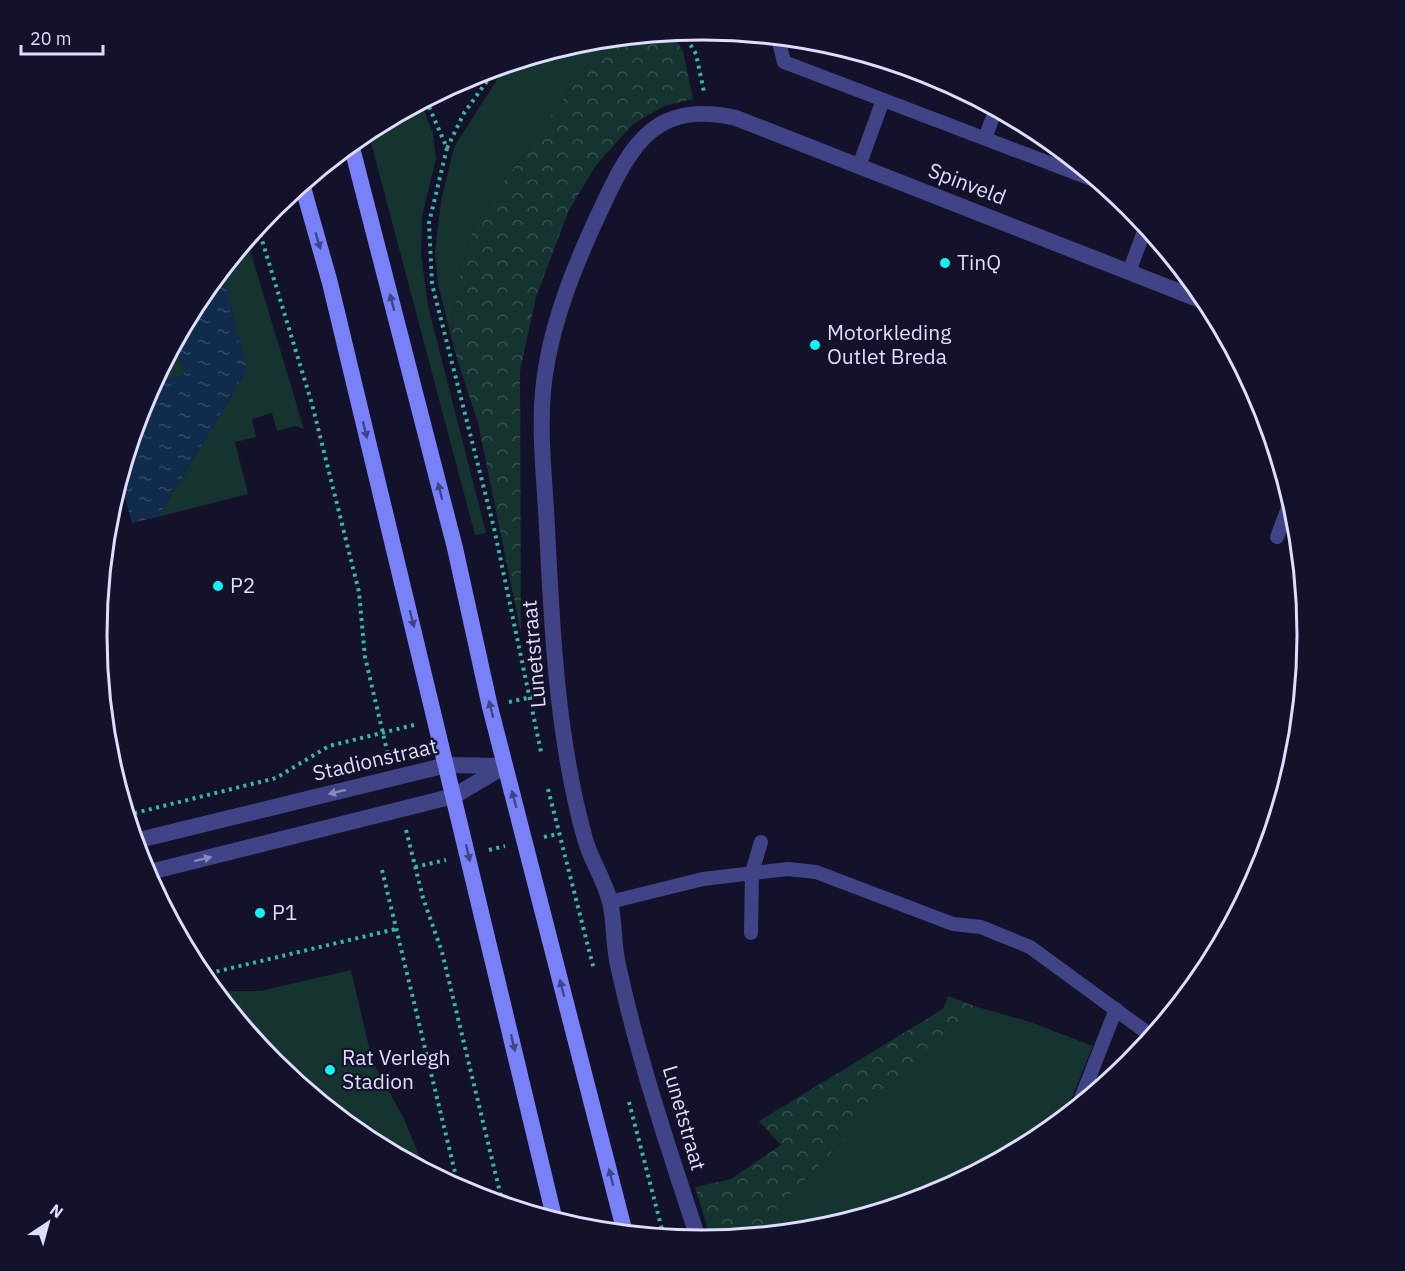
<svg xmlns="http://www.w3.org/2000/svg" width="1405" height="1271" viewBox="0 0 1405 1271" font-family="'IBM Plex Sans',sans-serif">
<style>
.green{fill:#153430}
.forest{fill:url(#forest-crowns)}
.water{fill:url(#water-ripples)}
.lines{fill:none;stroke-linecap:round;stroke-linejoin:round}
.path{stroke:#37b8a4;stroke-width:4;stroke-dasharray:3 4.5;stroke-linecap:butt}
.service{stroke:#404487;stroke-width:14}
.minor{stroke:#404487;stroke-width:16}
.secondary{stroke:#7981f9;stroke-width:16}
.oneway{fill:#414487}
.oneway2{fill:#8789bc}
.poi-dot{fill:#12f3f4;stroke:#14122a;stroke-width:2}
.labels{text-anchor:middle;stroke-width:4.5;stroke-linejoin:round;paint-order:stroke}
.street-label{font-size:21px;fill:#deddfd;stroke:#14122a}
.poi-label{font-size:21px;fill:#deddfd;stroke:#14122a;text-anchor:start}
.rim{fill:none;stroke:#deddfd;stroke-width:3}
</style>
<defs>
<pattern id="forest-crowns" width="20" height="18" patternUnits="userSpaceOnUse" patternTransform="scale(1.5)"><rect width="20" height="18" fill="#153430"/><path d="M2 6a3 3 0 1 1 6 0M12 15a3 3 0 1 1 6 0" fill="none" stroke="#37514f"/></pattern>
<pattern id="water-ripples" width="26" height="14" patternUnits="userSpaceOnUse" patternTransform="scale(1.5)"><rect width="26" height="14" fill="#102b4c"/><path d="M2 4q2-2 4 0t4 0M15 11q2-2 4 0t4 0" fill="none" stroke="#324967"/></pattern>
</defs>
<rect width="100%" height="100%" fill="#14122a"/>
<!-- green -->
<g class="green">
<polygon points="606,39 475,222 462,266 452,322 454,349 438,284 435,252 441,201 454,147 500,75 516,62 585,42"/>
<polygon points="421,103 433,133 436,159 422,216 421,254 428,306 486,533 475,535 368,131"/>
<polygon points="247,240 304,429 296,426 277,431 272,413 252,419 256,437 235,442 248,494 158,517 247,370 222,271"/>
<polygon points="177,348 184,375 158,382 157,378 172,350"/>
<polygon points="351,970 372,1060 404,1119 425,1170 366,1139 274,1063 215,991 261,991"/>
<polygon points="974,1006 1030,1022 1093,1046 1063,1119 1039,1139 934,1195 820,1229 765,1235 761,1225"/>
</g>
<!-- forest -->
<g class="forest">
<polygon points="671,33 683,51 693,99 664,106 633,124 596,165 569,210 536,297 520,371 521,633 478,423 454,349 452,322 462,266 475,222 606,39"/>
<polygon points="948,996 974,1006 761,1225 765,1235 711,1240 695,1187 731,1179 781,1145 759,1121 943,1009"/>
</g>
<!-- water -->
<polygon class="water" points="222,271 247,370 158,517 132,523 120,480 143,403 157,378 158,382 184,375 177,349 172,350 199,299"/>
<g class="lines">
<!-- path -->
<g class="path">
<polyline points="683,32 696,54 704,92"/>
<polyline points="471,76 493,73 498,68"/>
<polyline points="426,100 447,148 429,223 432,284 494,528 541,752"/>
<polyline points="447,148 464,113 493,73"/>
<polyline points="258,227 312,404 359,592 365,657 389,759"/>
<polyline points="509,702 532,697"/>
<polyline points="548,789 594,970"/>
<polyline points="127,815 276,778 329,746 414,725"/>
<polyline points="406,830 423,898 442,952 503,1205"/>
<polyline points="544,837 558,834"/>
<polyline points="489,850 505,846"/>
<polyline points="415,867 446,860"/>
<polyline points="382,870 459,1189"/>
<polyline points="202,975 396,929"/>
<polyline points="629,1102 664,1237"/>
</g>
<!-- service -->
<g class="service">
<polyline points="783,38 780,46 784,62 1099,182"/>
<polyline points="985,138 996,109"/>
<polyline points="859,166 883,100"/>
<polyline points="1129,272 1146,226"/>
<polyline points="1277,537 1291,500"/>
<polyline points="610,902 703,879 788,869 816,872 953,924 981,927 1030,947 1153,1037"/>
<polyline points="751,933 752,872 761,842"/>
<polyline points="1078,1106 1116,1009"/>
</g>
<!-- minor -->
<g class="minor">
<polyline points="135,841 447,765 505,766"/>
<polyline points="146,873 454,796 505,766"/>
<path d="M699 1241C669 1150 638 1058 618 965 613 944 615 923 610 902 605 880 591 861 585 839 557 739 552 631 547 528 545 483 539 436 543 391 549 327 575 264 602 207 632 142 657 100 736 118L1208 303"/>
</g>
<!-- secondary -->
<g class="secondary">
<polyline points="351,144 455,548 490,707 625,1233"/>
<polyline points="302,184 330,283 555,1221"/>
</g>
</g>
<!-- one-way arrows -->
<defs><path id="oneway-solid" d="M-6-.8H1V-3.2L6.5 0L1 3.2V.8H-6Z" transform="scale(1.5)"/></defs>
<g class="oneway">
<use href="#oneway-solid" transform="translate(318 241) rotate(74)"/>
<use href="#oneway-solid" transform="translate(392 302) rotate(-104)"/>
<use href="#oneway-solid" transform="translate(365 430) rotate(76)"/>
<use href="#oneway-solid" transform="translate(440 491) rotate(-104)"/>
<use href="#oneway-solid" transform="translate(412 619) rotate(76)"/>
<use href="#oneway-solid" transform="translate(491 709) rotate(-104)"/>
<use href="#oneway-solid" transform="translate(514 799) rotate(-105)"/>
<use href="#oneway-solid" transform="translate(468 853) rotate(77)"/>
<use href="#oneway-solid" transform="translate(562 988) rotate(-104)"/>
<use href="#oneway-solid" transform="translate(513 1043) rotate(77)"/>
<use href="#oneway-solid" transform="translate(611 1177) rotate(-104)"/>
</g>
<g class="oneway2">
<use href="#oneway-solid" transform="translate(337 792) rotate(166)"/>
<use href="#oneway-solid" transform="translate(203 859) rotate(-14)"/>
</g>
<!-- markers -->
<g class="poi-dot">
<circle cx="945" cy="263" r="6"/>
<circle cx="815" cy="345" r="6"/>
<circle cx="218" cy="586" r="6"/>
<circle cx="260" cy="913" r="6"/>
<circle cx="330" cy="1070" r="6"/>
</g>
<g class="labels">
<!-- street labels -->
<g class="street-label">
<text transform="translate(967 184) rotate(21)" y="7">Spinveld</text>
<text transform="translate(534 654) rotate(-95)" y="7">Lunetstraat</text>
<text transform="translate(375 760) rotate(-13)" y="7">Stadionstraat</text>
<text transform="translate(684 1118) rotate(74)" y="7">Lunetstraat</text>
</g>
<!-- poi labels -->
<g class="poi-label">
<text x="957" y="270">TinQ</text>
<text x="827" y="340">Motorkleding<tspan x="827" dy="24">Outlet Breda</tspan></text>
<text x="230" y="593">P2</text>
<text x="272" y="920">P1</text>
<text x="342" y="1065">Rat Verlegh<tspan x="342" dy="24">Stadion</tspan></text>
</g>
</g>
<!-- crop -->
<path d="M0 0H1405V1271H0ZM107 635a595 595 0 1 1 1190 0a595 595 0 1 1-1190 0Z" fill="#14122a" fill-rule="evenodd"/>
<path class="rim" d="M107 635a595 595 0 1 1 1190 0a595 595 0 1 1-1190 0Z"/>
<!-- north arrow -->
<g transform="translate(48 1223) rotate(36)" stroke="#14122a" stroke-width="4.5" paint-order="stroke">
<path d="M0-4.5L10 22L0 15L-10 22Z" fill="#deddfd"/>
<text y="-9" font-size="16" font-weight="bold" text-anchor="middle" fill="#deddfd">N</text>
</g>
<!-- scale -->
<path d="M21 45v9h82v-9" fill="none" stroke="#deddfd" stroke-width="3"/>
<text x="30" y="45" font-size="18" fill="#deddfd" stroke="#14122a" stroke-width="4.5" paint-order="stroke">20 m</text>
</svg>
